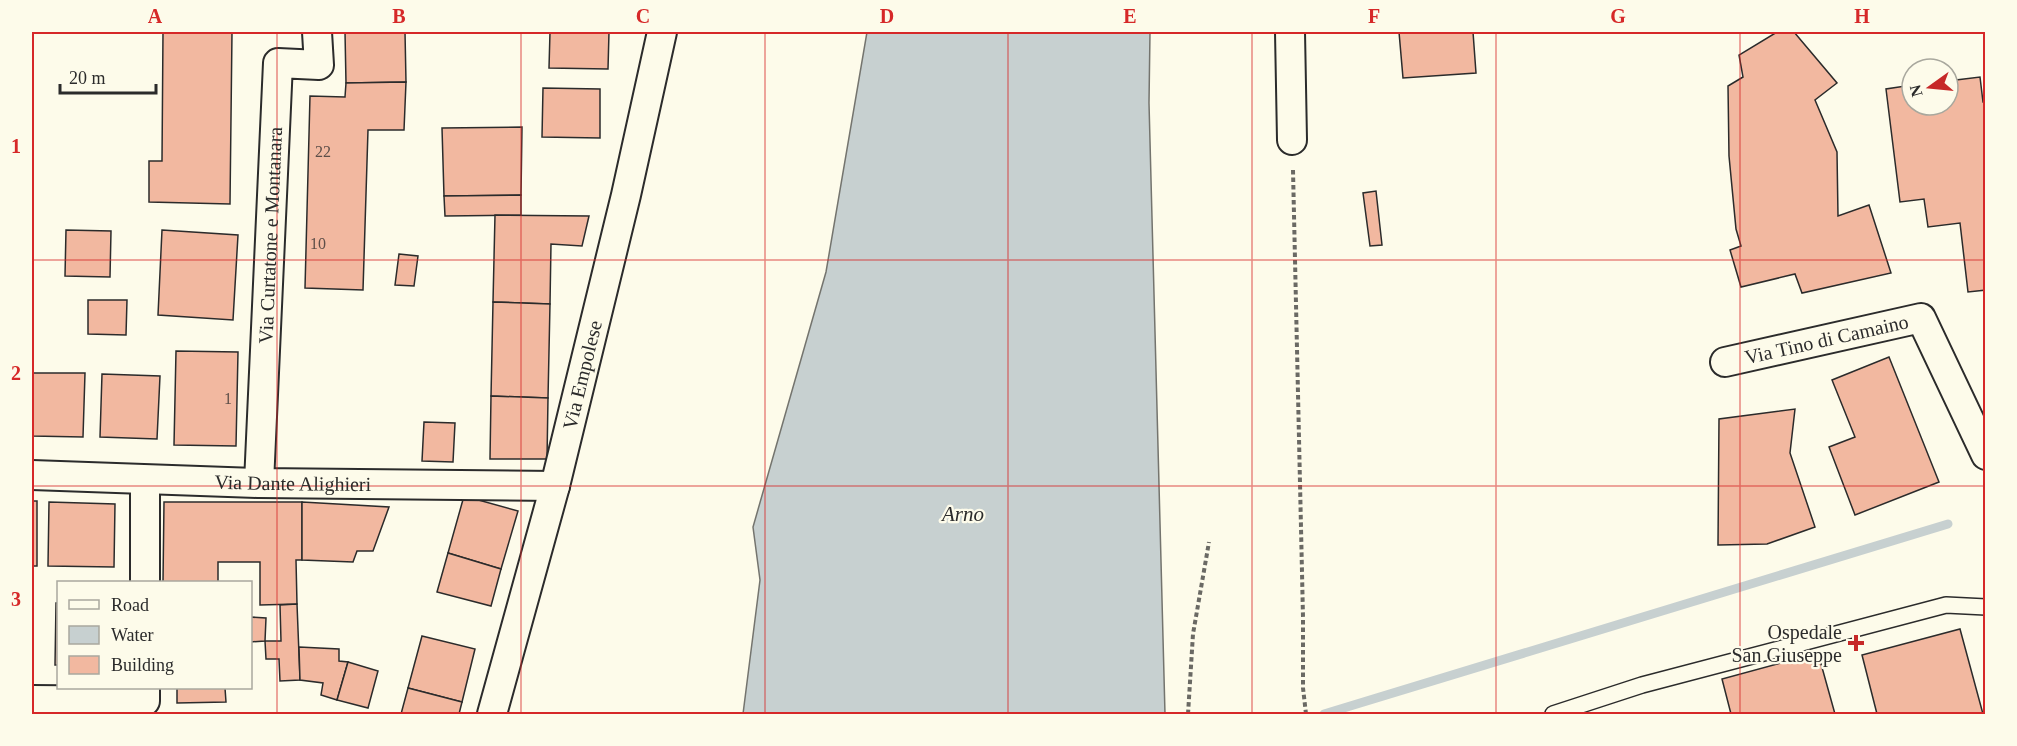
<svg xmlns="http://www.w3.org/2000/svg" width="2017" height="746" viewBox="0 0 2017 746" font-family="'Times New Roman',serif">
<style>
.water{fill:#c7d0d0;stroke:#74746e;stroke-width:1.5}
.lines{fill:none;stroke-linecap:round;stroke-linejoin:round}
.stream{stroke:#c7d0d0;stroke-width:9}
.building{fill:#f2b8a0;stroke:#2b2b2b;stroke-width:1.5}
.lane-casing{stroke:#2b2b2b;stroke-width:18}
.street-casing{stroke:#2b2b2b;stroke-width:32}
.path{stroke:#6a6964;stroke-width:4;stroke-dasharray:4.5 3;stroke-linecap:butt}
.lane{stroke:#fdfbea;stroke-width:15}
.street{stroke:#fdfbea;stroke-width:28}
.grid{fill:none;stroke:#d62828;stroke-width:1.5;stroke-opacity:0.55}
.poi-dot{fill:#c62828;stroke:#fdfbea;stroke-width:2}
.labels{text-anchor:middle;stroke-width:4.5;stroke-linejoin:round;paint-order:stroke}
.number-label{font-size:16px;fill:#5d4e48}
.street-label{font-size:20px;fill:#2b2b2b;stroke:#fdfbea}
.poi-label{font-size:20px;fill:#2b2b2b;stroke:#fdfbea;text-anchor:end}
.water-label{font-size:21px;font-style:italic;fill:#2b2b2b;stroke:#fdfbea}
.neatline{fill:none;stroke:#d62828;stroke-width:2}
.grid-label{font-size:20px;text-anchor:middle;font-weight:bold;fill:#d62828}
</style>
<rect width="100%" height="100%" fill="#fdfbea"/>
<!-- water -->
<polygon class="water" points="867,32 1150,32 1149,103 1165,714 743,714 760,580 753,527 826,272"/>
<g class="lines">
<!-- stream -->
<polyline class="stream" points="1324,714 1948,524"/>
</g>
<!-- building -->
<g class="building">
<polygon points="163,32 232,32 230,204 149,202 149,161 162,161"/>
<polygon points="345,32 405,32 406,82 346,83"/>
<polygon points="550,32 609,32 608,69 549,68"/>
<polygon points="1399,32 1473,32 1476,73 1403,78"/>
<polygon points="1777,32 1794,32 1837,83 1815,100 1837,152 1838,216 1869,205 1891,273 1802,293 1795,274 1741,287 1730,250 1741,246 1736,229 1729,156 1728,86 1743,77 1739,55"/>
<polygon points="1980,77 1983,102 1986,102 1986,290 1968,292 1960,223 1928,227 1924,199 1900,202 1886,89 1912,85 1912,105 1948,105 1948,81"/>
<polygon points="406,82 404,130 368,130 363,290 305,288 310,96 345,97 346,83"/>
<polygon points="543,88 600,89 600,138 542,137"/>
<polygon points="522,127 521,195 444,196 442,128"/>
<polygon points="1376,191 1382,245 1370,246 1363,193"/>
<polygon points="521,195 521,215 445,216 444,196"/>
<polygon points="495,215 589,216 582,246 551,244 550,304 493,302"/>
<polygon points="66,230 111,231 110,277 65,276"/>
<polygon points="162,230 238,235 233,320 158,315"/>
<polygon points="399,254 418,256 414,286 395,285"/>
<polygon points="88,300 127,300 126,335 88,334"/>
<polygon points="493,302 550,304 548,398 491,396"/>
<polygon points="176,351 238,352 236,446 174,445"/>
<polygon points="1889,357 1939,482 1855,515 1829,447 1855,437 1832,380"/>
<polygon points="32,373 85,373 83,437 32,436"/>
<polygon points="102,374 160,376 157,439 100,437"/>
<polygon points="491,396 548,398 547,459 490,459"/>
<polygon points="1795,409 1790,453 1815,527 1767,544 1718,545 1719,419"/>
<polygon points="424,422 455,423 453,462 422,461"/>
<polygon points="464,496 518,511 501,569 448,553"/>
<rect x="32" y="501" width="5" height="65"/>
<polygon points="49,502 115,504 114,567 48,566"/>
<polygon points="164,502 302,502 302,560 296,560 297,604 260,605 260,562 218,562 218,582 163,582"/>
<polygon points="302,502 389,507 373,551 357,551 353,562 302,560"/>
<polygon points="448,553 501,569 491,606 437,592"/>
<polygon points="56,603 58,603 58,665 55,665"/>
<polygon points="297,604 300,680 280,681 279,659 266,659 265,641 281,641 280,605"/>
<polygon points="250,617 266,618 265,641 250,642"/>
<polygon points="1960,629 1983,714 1877,714 1862,655"/>
<polygon points="422,636 475,649 462,702 408,688"/>
<polygon points="299,647 339,649 339,661 348,662 337,700 321,695 323,683 300,680"/>
<polygon points="1818,653 1835,714 1731,714 1722,679"/>
<polygon points="348,662 378,671 368,708 337,700"/>
<polygon points="177,688 225,688 226,702 177,703"/>
<polygon points="408,688 462,702 459,714 401,714"/>
</g>
<g class="lines">
<!-- lane casing -->
<g class="lane-casing">
<polyline id="lane" points="1553,714 1642,685 1946,605 1986,607"/>
</g>
<!-- street casing -->
<g class="street-casing">
<g id="street">
<polyline points="1290,32 1292,140"/>
<path id="s1" d="M1725 362 1921 318 1986 455"/>
<path id="s2" d="M32 475 259 483 555 486"/>
<path id="s3" d="M259 483 278 63 319 65 317 32"/>
<polyline points="145,582 145,480"/>
<polyline points="32,700 145,701 145,688"/>
<path id="s4" d="M492 714 555 486 626 195 662 32"/>
</g>
</g>
<!-- path -->
<g class="path">
<polyline points="1293,170 1303,617 1303,688 1306,714"/>
<polyline points="1188,714 1193,634 1209,542"/>
</g>
<!-- lane -->
<use href="#lane" class="lane"/>
<!-- street -->
<use href="#street" class="street"/>
</g>
<!-- grid -->
<path class="grid" d="M277 32V714M521 32V714M765 32V714M1008 32V714M1252 32V714M1496 32V714M1740 32V714M32 260H1986M32 486H1986"/>
<!-- markers -->
<path class="poi-dot" d="M1853 634h6v6h6v6h-6v6h-6v-6h-6v-6h6z"/>
<g class="labels">
<!-- number labels -->
<g class="number-label">
<text x="323" y="157">22</text>
<text x="318" y="249">10</text>
<text x="228" y="404">1</text>
</g>
<!-- street labels -->
<g class="street-label">
<text dy="7" stroke="none"><textPath href="#s3" startOffset="248">Via Curtatone e Montanara</textPath></text>
<text dy="7" stroke="none"><textPath href="#s1" startOffset="104">Via Tino di Camaino</textPath></text>
<text dy="7" stroke="none"><textPath href="#s4" startOffset="351">Via Empolese</textPath></text>
<text dy="7" stroke="none"><textPath href="#s2" startOffset="261">Via Dante Alighieri</textPath></text>
</g>
<!-- poi labels -->
<g class="poi-label">
<text x="1842" y="639">Ospedale<tspan x="1842" dy="23">San Giuseppe</tspan></text>
</g>
<!-- water labels -->
<g class="water-label">
<text x="963" y="521">Arno</text>
</g>
</g>
<!-- border -->
<rect width="2017" height="746" fill="none" stroke="#fdfbea" stroke-width="66"/>
<!-- legend -->
<rect x="57" y="581" width="195" height="108" fill="#fdfbea" stroke="#a9a89e" stroke-width="1.5"/>
<rect x="69" y="600" width="30" height="9" fill="#fdfbea" stroke="#a9a89e" stroke-width="1.5"/>
<text x="111" y="611" font-size="18" fill="#2b2b2b">Road</text>
<rect x="69" y="626" width="30" height="18" fill="#c7d0d0" stroke="#a9a89e" stroke-width="1.5"/>
<text x="111" y="641" font-size="18" fill="#2b2b2b">Water</text>
<rect x="69" y="656" width="30" height="18" fill="#f2b8a0" stroke="#a9a89e" stroke-width="1.5"/>
<text x="111" y="671" font-size="18" fill="#2b2b2b">Building</text>
<!-- north arrow -->
<g transform="translate(1930 87) rotate(255)"><circle r="28" fill="#fdfbea" stroke="#a9a89e" stroke-width="1.5"/>
<path d="M0-4.5L10 22L0 15L-10 22Z" fill="#c62828"/>
<text y="-9" font-size="16" font-weight="bold" text-anchor="middle" fill="#2b2b2b">N</text>
</g>
<!-- scale -->
<path d="M60 84v9h96v-9" fill="none" stroke="#2b2b2b" stroke-width="3"/>
<text x="69" y="84" font-size="18" fill="#2b2b2b" stroke="#fdfbea" stroke-width="4.5" paint-order="stroke">20 m</text>
<rect x="33" y="33" width="1951" height="680" class="neatline"/>
<g class="grid-label">
<text x="155" y="23">A</text>
<text x="399" y="23">B</text>
<text x="643" y="23">C</text>
<text x="887" y="23">D</text>
<text x="1130" y="23">E</text>
<text x="1374" y="23">F</text>
<text x="1618" y="23">G</text>
<text x="1862" y="23">H</text>
<text x="16" y="153">1</text>
<text x="16" y="380">2</text>
<text x="16" y="606">3</text>
</g>
</svg>
